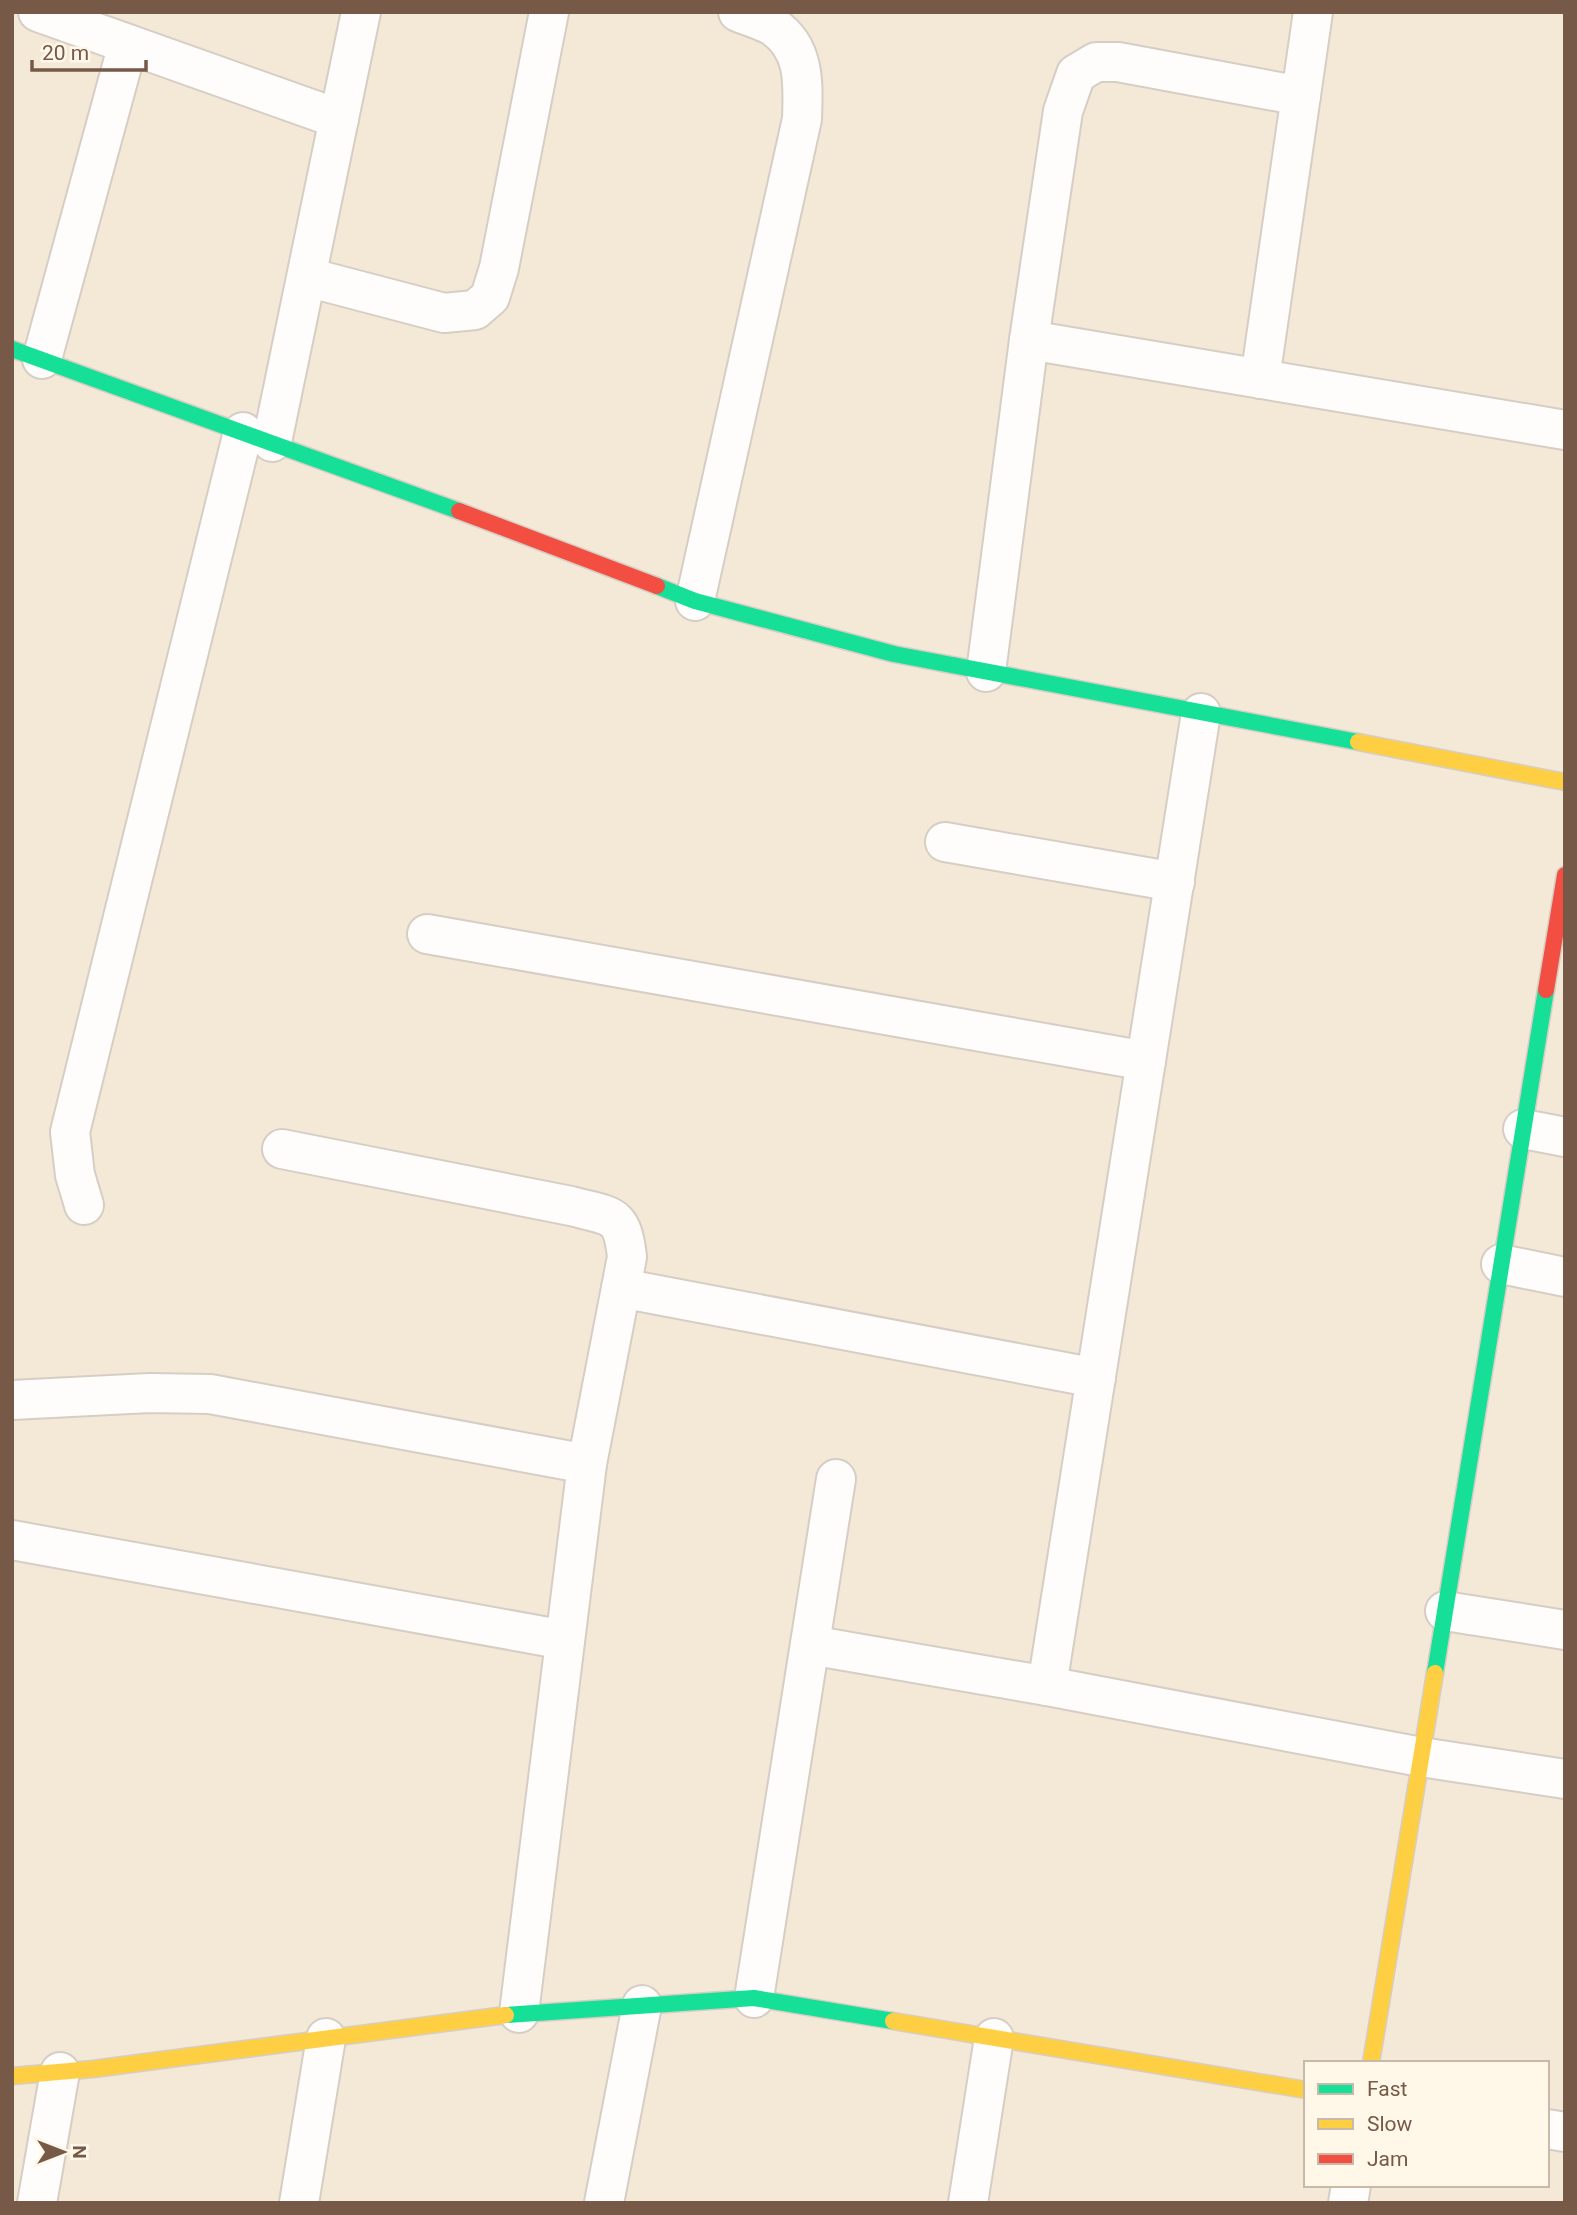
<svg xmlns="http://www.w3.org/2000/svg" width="1577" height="2215" viewBox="0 0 1577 2215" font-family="Roboto,sans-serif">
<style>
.residential{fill:#f4e8d7;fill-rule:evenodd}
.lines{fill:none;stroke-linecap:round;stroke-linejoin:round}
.street-casing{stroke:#d6cec5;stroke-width:42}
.fast-casing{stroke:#d6cec4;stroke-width:19}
.slow-casing{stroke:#d6cec4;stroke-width:19}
.jam-casing{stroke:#d6cec4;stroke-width:19}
.street{stroke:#fefdfb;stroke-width:38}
.fast{stroke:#16e098;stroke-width:16}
.slow{stroke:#ffcf43;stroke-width:16}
.jam{stroke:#f24e42;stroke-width:16}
</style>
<rect width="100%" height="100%" fill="#f8f2e7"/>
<!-- residential -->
<path class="residential" d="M12 12H1565V2203H12ZM1306 2063H1547V2185H1306Z"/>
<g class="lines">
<!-- street casing -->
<g class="street-casing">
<g id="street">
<polyline points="38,12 339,119"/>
<polyline points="307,277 444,313 475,310 490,297 499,268 549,12"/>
<polyline points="1029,340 1565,430"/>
<polyline points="42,359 128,44"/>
<polyline points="1260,379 1313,12"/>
<polyline points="272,442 361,12"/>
<path d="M695 601 802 119C803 85 806 49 774 27 764 21 750 17 738 12"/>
<polyline points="986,672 1029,340 1063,111 1076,74 1096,62 1118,62 1301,96"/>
<polyline points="945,842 1175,882"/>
<polyline points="427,934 1146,1061"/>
<polyline points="1523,1129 1565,1137"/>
<path d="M282 1149 571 1206C612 1217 622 1212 627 1257L587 1464"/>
<polyline points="84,1205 75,1175 70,1132 243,432"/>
<polyline points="1501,1264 1565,1277"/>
<polyline points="621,1288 1096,1378"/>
<polyline points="12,1400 150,1393 210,1394 587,1464 519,2013"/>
<polyline points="12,1540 565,1640"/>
<polyline points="1445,1611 1565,1630"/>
<polyline points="810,1645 1047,1686 1421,1757 1565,1779"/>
<polyline points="1047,1686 1201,713"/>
<polyline points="754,1998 836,1479"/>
<polyline points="1547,2129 1565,2132"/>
<polyline points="37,2203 60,2072"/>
<polyline points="299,2203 326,2038"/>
<polyline points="604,2203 642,2005"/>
<polyline points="968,2203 994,2038"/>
<polyline points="1348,2203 1351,2185"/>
</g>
</g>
<!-- fast casing -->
<g class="fast-casing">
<g id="fast">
<polyline points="12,349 459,511"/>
<polyline points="657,586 695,601 894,654 1358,742"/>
<polyline points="1435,1673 1546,990"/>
<polyline points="506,2015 754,1998 893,2021"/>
</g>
</g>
<!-- slow casing -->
<g class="slow-casing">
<g id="slow">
<polyline points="1358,742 1565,782"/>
<polyline points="893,2021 1306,2090"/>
<polyline points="1371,2063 1435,1673"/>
<polyline points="12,2076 93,2069 506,2015"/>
</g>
</g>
<!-- jam casing -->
<g class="jam-casing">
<g id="jam">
<polyline points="459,511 657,586"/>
<polyline points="1546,990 1565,875"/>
</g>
</g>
<!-- street -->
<use href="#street" class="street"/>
<!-- fast -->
<use href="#fast" class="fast"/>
<!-- slow -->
<use href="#slow" class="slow"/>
<!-- jam -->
<use href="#jam" class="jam"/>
</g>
<!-- border -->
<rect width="1577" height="2215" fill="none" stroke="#765a47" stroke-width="28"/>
<!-- legend -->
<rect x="1304" y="2061" width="245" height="126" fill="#fff8e9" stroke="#c8b9a8" stroke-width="2"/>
<rect x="1318" y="2084" width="35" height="10" fill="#16e098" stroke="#c8b9a8" stroke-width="2"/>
<text x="1367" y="2096" font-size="21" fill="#765a47">Fast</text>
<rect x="1318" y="2119" width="35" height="10" fill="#ffcf43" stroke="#c8b9a8" stroke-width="2"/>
<text x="1367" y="2131" font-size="21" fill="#765a47">Slow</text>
<rect x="1318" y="2154" width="35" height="10" fill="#f24e42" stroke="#c8b9a8" stroke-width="2"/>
<text x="1367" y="2166" font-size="21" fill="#765a47">Jam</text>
<!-- north arrow -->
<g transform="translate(63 2152) rotate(90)" stroke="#fff8e9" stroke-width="5" paint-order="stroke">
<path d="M0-5L12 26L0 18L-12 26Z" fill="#765a47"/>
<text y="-10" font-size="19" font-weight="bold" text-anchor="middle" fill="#765a47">N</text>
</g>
<!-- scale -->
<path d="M32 60v10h114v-10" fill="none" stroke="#765a47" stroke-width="3.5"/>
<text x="42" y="60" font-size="21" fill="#765a47" stroke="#fff8e9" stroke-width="5" paint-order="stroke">20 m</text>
</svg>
